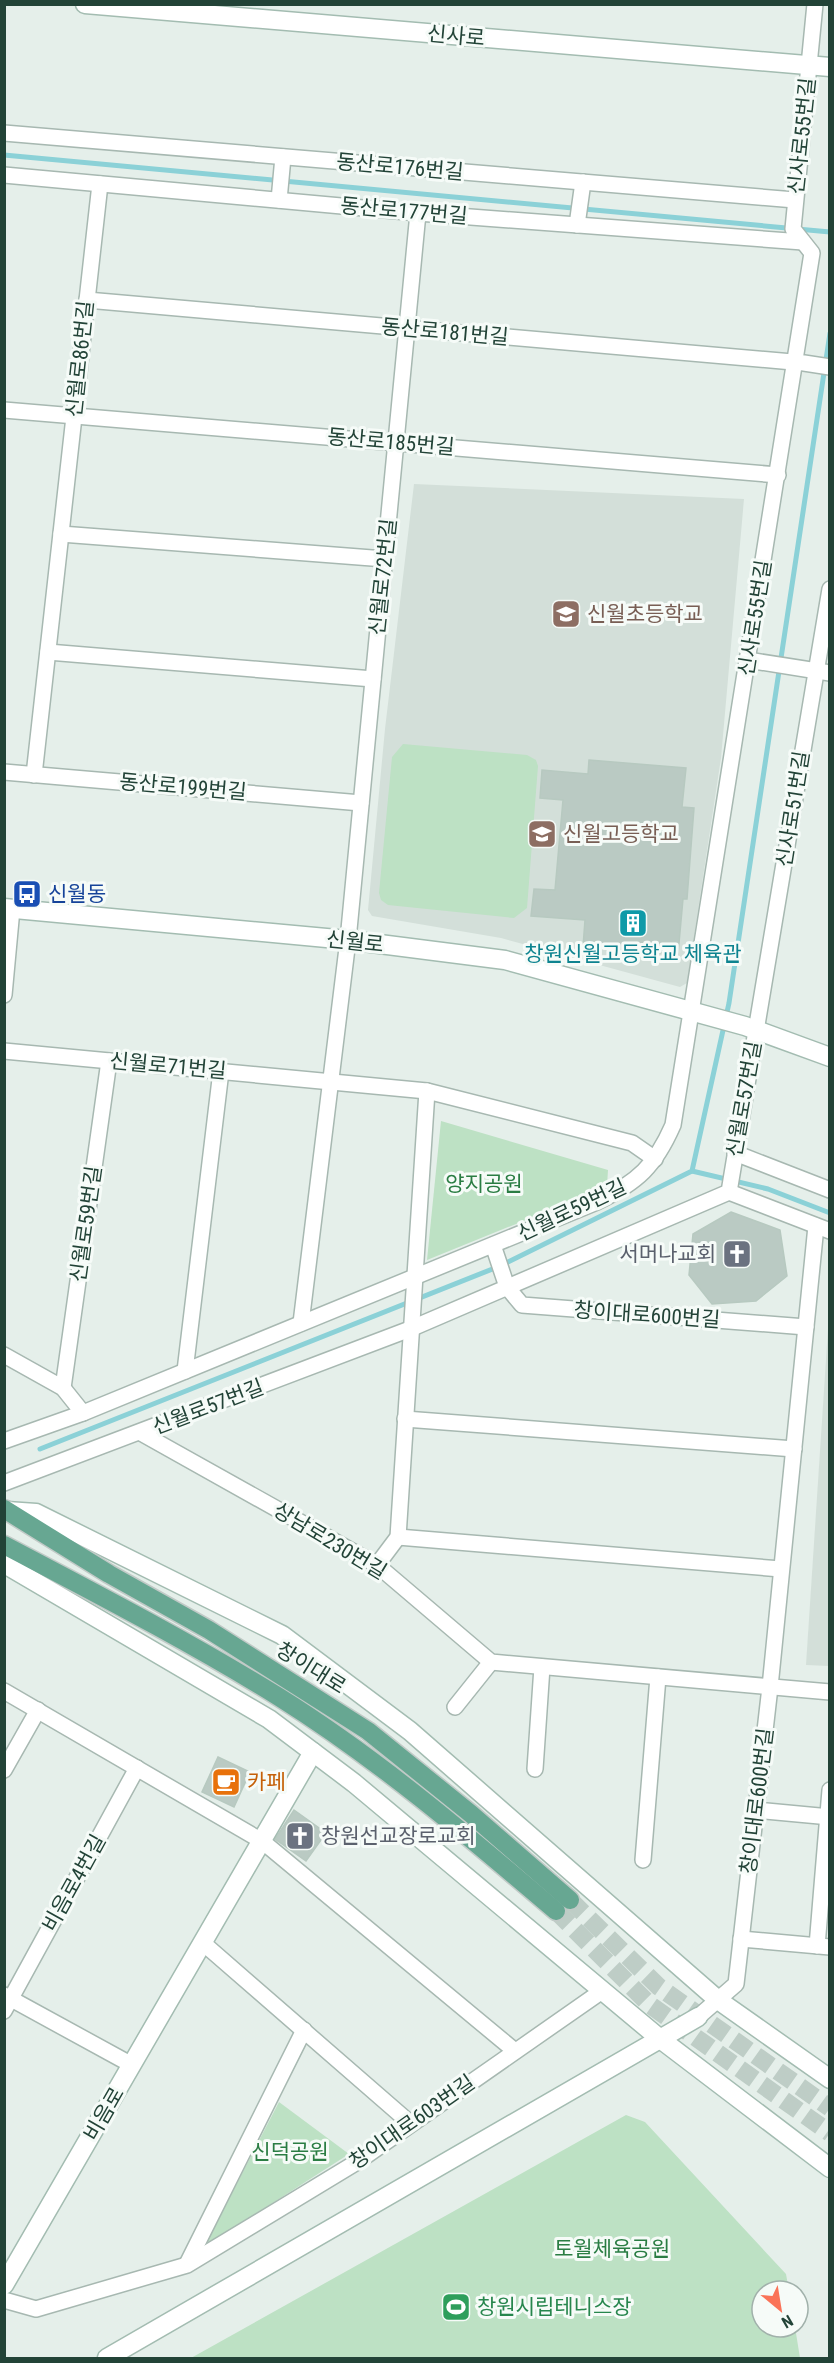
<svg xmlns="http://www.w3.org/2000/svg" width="834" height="2363" viewBox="0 0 834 2363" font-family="'Roboto Condensed','Noto Sans KR',sans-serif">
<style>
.built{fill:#d3dfd9}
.green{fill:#bde1c4}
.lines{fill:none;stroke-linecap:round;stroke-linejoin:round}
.stream{stroke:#8bd1d7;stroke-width:5}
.building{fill:#bacac3;stroke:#b7c9c0;stroke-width:1.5}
.primary-tunnel{stroke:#becdc6;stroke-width:18;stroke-dasharray:18 9;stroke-linecap:butt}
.street-casing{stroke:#a7b8b1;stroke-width:18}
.secondary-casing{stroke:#a3bcb1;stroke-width:21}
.primary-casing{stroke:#c1cac7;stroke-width:21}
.street{stroke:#fff;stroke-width:15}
.secondary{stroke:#fff;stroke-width:18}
.primary{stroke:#67a792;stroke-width:18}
.labels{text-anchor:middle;stroke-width:6;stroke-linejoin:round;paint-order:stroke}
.street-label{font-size:21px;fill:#224337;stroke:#f6fbf8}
.education-label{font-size:21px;fill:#785e54;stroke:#f6fbf8;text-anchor:start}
.transit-label{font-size:21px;fill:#164399;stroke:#f6fbf8;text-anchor:start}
.culture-label{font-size:21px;fill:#0d838f;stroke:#f6fbf8}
.park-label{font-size:21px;fill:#2a7d43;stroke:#f6fbf8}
.worship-label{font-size:21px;fill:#5b616d;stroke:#f6fbf8;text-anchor:end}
.food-label{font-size:21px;fill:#c56008;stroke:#f6fbf8;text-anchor:start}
.leisure-label{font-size:21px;fill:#27864d;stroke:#f6fbf8;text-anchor:start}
</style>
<rect width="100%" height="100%" fill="#e5efea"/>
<!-- built -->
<g class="built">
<polygon points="414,484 744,499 721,758 687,983 680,987 501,938 372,916 368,910 385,729"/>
<polygon points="829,1314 830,1666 829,1666 806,1665"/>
</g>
<!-- green -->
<g class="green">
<polygon points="403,744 527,755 536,760 538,766 527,908 514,918 388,905 381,900 379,893 392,757"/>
<polygon points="441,1121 608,1170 607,1187 427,1260"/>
<polygon points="279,2102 349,2154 204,2247"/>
<polygon points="626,2115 645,2122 786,2274 789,2291 762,2291 762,2327 795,2327 800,2358 191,2358"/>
</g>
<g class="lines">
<!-- stream -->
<g class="stream">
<polyline points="4,155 830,232"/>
<polyline points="692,1171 768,1189 830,1213"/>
<polyline points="40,1449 500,1266 692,1171 729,1003 830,333"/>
</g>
</g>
<!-- building -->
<g class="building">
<polygon points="589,760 686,768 682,807 694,808 687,899 683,899 678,954 583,947 585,920 531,916 534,889 555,890 563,800 540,798 542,770 588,774"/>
<polygon points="731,1212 780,1230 787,1276 756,1301 712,1304 689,1275 693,1234"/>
<polygon points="218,1757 250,1772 234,1807 202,1792"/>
<polygon points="294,1810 326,1833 306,1861 275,1839"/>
</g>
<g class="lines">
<!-- primary-tunnel -->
<g class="primary-tunnel">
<polyline points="570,1900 659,1987 830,2108"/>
<polyline points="556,1911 650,2005 830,2133"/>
</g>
<!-- street casing -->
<g class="street-casing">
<g id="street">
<polyline points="4,133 795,200"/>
<polyline points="4,175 418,213 803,242"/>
<polyline points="279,200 283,157"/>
<polyline points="577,225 583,182"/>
<polyline points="87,300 804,363 830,367"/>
<polyline points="4,410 778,475"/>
<polyline points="61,534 385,559"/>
<polyline points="48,652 373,679"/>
<polyline points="748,660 830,673"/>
<polyline points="4,772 361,803"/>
<polyline points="34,775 100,184"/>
<polyline points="4,995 12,909"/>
<polyline points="4,1051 427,1091 632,1143 655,1159"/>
<polyline points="735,1153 830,1190"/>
<polyline points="729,1192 830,1231"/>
<polyline points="493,1245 507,1287 522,1305 806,1327"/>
<polyline points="301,1323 348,940 418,213"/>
<polyline points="4,1355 63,1388 83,1413"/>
<polyline points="185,1371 221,1071"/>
<polyline points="63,1388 109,1061"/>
<polyline points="405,1419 794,1449"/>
<polyline points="141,1433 377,1565 491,1662 830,1692"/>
<path d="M4 1441 83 1413 597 1202C638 1182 655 1166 673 1125L812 253 793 229 815 4"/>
<polyline points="4,1483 410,1329 729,1192 830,589"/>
<polyline points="398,1537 781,1569"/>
<polyline points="377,1565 398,1537 427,1091"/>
<polyline points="4,1691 262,1841 515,2051"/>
<polyline points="455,1707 491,1662"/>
<polyline points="535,1769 542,1667"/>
<polyline points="4,1770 38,1710"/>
<polyline points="755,1810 830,1817"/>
<polyline points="643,1860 658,1677"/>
<polyline points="741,1939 830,1947"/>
<polyline points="203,1943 410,2123"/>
<polyline points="817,1946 830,1790"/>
<polyline points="4,1995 132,2065"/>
<polyline points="4,2011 137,1768"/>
<polyline points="698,2017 736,1984 770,1687 816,1226"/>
<polyline points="187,2264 304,2030"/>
<polyline points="4,2300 36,2309 187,2265 357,2162 602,1991"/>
</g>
</g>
<!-- secondary casing -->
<g class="secondary-casing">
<g id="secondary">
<polyline points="85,4 830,67"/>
<polyline points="4,908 348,940 505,960 745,1026 830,1057"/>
<polyline points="7,1511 36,1513 282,1635 410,1731 718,2000 830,2079"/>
<polyline points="4,1561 8,1566 269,1719 354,1783 659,2038 830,2168"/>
<polyline points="4,2285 313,1752"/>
<polyline points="107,2358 698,2017"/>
</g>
</g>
<!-- primary casing -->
<g class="primary-casing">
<g id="primary">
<polyline points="4,1509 109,1574 209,1630 368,1731 471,1814 570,1900"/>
<path d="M4 1545C97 1594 190 1642 279 1697 378 1759 467 1835 556 1911"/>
</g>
</g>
<!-- street -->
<use href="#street" class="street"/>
<!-- secondary -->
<use href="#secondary" class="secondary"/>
<!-- primary -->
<use href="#primary" class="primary"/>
</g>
<!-- icons -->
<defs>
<g id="school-square" transform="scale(1.5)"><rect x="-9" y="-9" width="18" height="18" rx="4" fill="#8d6e63" stroke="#f6fbf8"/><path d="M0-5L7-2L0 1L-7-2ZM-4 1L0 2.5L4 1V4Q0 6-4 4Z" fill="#fff"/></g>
<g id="bus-square" transform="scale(1.5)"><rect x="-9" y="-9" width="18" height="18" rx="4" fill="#1a4fb4" stroke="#f6fbf8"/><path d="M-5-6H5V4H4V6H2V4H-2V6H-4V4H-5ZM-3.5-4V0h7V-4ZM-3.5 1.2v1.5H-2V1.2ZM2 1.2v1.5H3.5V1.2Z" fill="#fff"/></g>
<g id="building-square" transform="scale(1.5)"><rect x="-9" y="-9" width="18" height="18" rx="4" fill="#0f9aa8" stroke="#f6fbf8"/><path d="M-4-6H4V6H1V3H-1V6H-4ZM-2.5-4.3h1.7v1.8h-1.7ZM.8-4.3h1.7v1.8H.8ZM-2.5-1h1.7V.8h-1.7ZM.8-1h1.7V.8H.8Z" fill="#fff"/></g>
<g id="church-square" transform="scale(1.5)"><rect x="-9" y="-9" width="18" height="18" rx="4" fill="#6b7280" stroke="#f6fbf8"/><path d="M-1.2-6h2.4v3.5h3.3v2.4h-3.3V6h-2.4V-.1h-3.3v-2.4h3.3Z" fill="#fff"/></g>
<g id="cafe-square" transform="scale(1.5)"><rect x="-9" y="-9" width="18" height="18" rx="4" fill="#e8710a" stroke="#f6fbf8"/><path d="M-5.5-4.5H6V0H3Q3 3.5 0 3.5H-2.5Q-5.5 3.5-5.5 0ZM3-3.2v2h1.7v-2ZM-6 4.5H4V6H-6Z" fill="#fff"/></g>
<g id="stadium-square" transform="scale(1.5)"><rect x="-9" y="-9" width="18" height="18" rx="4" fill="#2e9e5b" stroke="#f6fbf8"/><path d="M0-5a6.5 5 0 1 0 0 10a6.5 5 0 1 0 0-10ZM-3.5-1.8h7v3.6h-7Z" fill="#fff"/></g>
</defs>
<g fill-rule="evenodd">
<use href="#school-square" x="566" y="614"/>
<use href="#school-square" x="542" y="834"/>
<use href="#bus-square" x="27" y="894"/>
<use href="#building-square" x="633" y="923"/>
<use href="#church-square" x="737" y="1254"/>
<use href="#cafe-square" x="226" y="1782"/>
<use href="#church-square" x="300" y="1836"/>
<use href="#stadium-square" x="456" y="2307"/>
</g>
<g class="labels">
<!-- street labels -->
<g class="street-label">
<text transform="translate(456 36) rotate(5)" y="7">신사로</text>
<text transform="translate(802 136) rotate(-84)" y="7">신사로55번길</text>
<text transform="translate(400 167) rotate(5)" y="7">동산로176번길</text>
<text transform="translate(404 211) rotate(5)" y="7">동산로177번길</text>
<text transform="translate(445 332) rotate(5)" y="7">동산로181번길</text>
<text transform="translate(80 359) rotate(-84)" y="7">신월로86번길</text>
<text transform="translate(391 442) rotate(5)" y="7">동산로185번길</text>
<text transform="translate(383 577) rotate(-84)" y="7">신월로72번길</text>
<text transform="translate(755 618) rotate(-81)" y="7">신사로55번길</text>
<text transform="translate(183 787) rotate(5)" y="7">동산로199번길</text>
<text transform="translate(793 809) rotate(-81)" y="7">신사로51번길</text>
<text transform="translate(355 942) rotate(6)" y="7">신월로</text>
<text transform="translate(168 1066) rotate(5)" y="7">신월로71번길</text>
<text transform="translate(744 1099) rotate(-80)" y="7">신월로57번길</text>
<text transform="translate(572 1210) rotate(-25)" y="7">신월로59번길</text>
<text transform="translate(86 1224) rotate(-82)" y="7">신월로59번길</text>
<text transform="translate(647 1315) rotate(4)" y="7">창이대로600번길</text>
<text transform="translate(208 1407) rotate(-21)" y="7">신월로57번길</text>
<text transform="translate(330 1541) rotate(31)" y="7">상남로230번길</text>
<text transform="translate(311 1668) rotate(32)" y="7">창이대로</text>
<text transform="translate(757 1801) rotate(-83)" y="7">창이대로600번길</text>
<text transform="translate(74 1883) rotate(-61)" y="7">비음로4번길</text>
<text transform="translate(104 2114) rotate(-60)" y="7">비음로</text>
<text transform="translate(412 2122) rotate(-35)" y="7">창이대로603번길</text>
</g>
<!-- education labels -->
<g class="education-label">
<text x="587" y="621">신월초등학교</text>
<text x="563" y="841">신월고등학교</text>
</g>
<!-- transit labels -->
<g class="transit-label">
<text x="48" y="901">신월동</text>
</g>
<!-- culture labels -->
<g class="culture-label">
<text x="633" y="961">창원신월고등학교 체육관</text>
</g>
<!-- park labels -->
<g class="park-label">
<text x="484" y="1191">양지공원</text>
<text x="290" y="2159">신덕공원</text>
<text x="612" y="2256">토월체육공원</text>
</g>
<!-- worship labels -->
<g class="worship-label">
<text x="716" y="1261">서머나교회</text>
<text x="321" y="1843" text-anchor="start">창원선교장로교회</text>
</g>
<!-- food labels -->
<g class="food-label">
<text x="247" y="1789">카페</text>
</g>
<!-- leisure labels -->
<g class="leisure-label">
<text x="477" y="2314">창원시립테니스장</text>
</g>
</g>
<!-- border -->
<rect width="834" height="2363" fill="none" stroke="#224337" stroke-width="12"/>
<!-- north arrow -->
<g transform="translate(780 2309) rotate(150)"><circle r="28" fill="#f6fbf8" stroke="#a1b1ab" stroke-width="1.5"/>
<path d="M0-4.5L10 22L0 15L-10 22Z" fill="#fa7358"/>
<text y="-9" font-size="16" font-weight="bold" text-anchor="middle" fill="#224337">N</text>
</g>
</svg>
